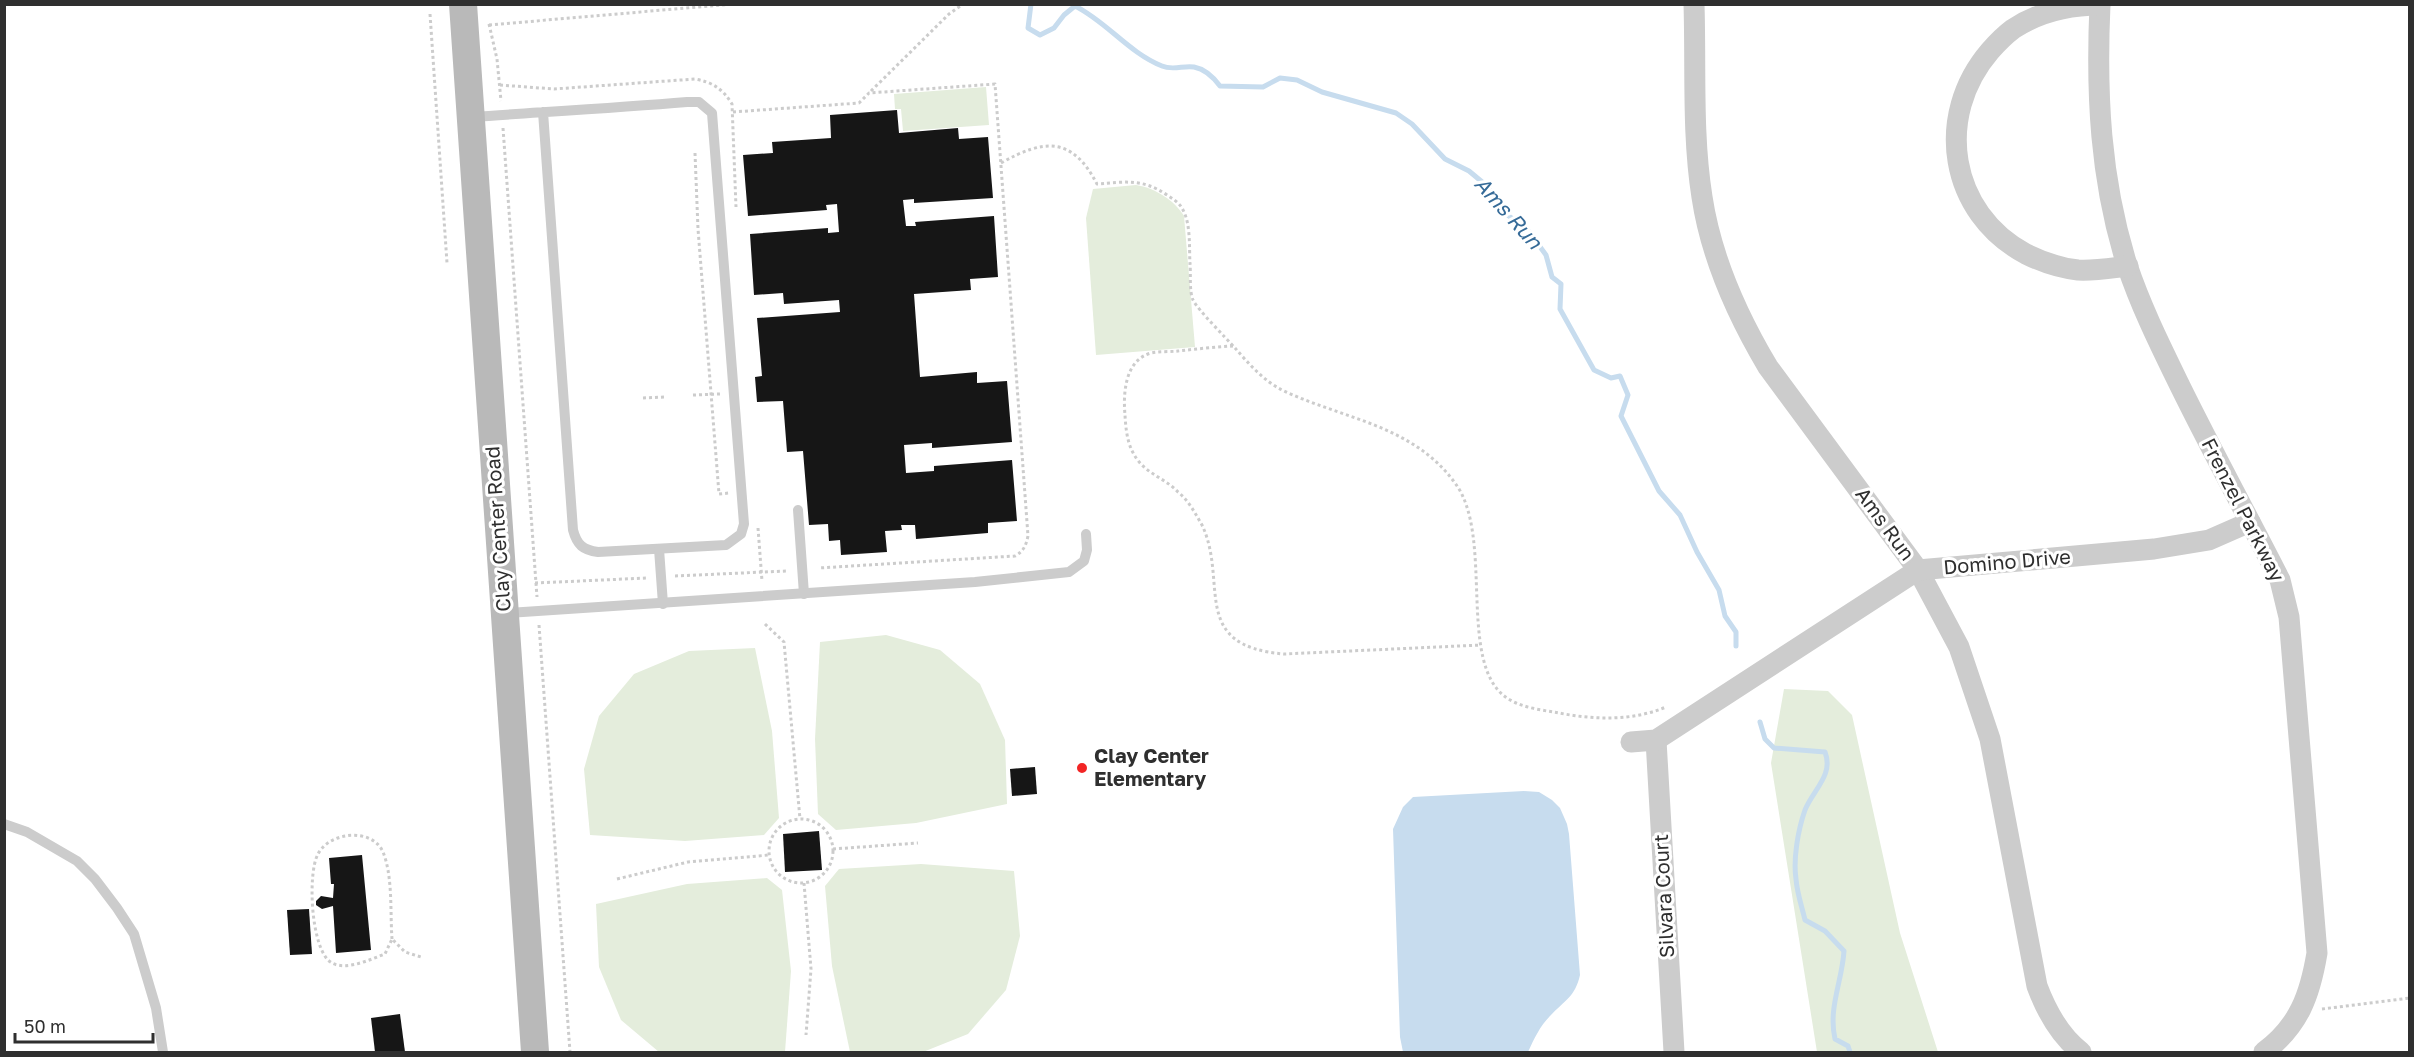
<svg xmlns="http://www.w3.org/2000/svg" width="2414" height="1057" viewBox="0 0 2414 1057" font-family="'Golos Text',sans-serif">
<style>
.green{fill:#e4eddc}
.water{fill:#c7dcee}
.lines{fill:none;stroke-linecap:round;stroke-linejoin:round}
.stream{stroke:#c7dcee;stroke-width:5}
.building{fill:#161616}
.path{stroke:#ccc;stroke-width:3;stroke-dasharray:3 3;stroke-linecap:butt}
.lane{stroke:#ccc;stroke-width:10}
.street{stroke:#ccc;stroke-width:21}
.secondary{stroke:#b9b9b9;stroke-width:28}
.poi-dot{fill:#f22525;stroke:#fff;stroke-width:2}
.labels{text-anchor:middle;stroke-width:6;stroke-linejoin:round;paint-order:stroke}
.street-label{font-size:20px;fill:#2f2f2f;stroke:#fff}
.poi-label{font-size:20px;font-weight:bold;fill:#2f2f2f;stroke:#fff;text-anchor:start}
.water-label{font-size:21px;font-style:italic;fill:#366b98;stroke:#fff}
</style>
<rect width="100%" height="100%" fill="#fff"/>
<!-- green -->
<g class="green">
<polygon points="986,87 989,125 903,131 901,109 895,109 894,94"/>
<path d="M1136 185C1155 188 1174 200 1184 216L1195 347 1096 355 1086 218 1093 189Z"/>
<polygon points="886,635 940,650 980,684 1005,740 1007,804 916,823 836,830 818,814 815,739 820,642"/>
<polygon points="755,648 772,731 779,818 764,835 685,841 590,835 584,769 599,716 634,674 689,651"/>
<polygon points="1784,689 1828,691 1852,715 1900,933 1938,1052 1817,1052 1771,763"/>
<polygon points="921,864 1014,871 1020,936 1006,990 968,1034 923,1052 850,1052 832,966 825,886 839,869"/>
<polygon points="767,878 782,890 791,971 785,1052 659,1052 621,1020 599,967 596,904 687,884"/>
</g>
<!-- water -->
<path class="water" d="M1524 791 1539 792 1552 800 1560 808 1567 824 1569 834 1580 975C1575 997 1565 1000 1550 1016 1540 1026 1534 1039 1528 1052H1403L1400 1037 1393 829 1403 807 1413 797Z"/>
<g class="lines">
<!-- stream -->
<g class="stream">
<path d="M1031 4 1028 28 1040 35 1054 28 1064 15 1075 6C1107 22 1129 53 1162 66 1173 71 1184 65 1194 67 1205 69 1214 78 1220 86L1263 87 1280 78 1297 80 1322 92 1396 113 1412 124 1445 159 1469 171 1487 186 1506 214 1527 229 1546 255 1552 277 1561 284 1560 309 1594 370 1611 378 1620 376 1628 395 1621 416 1659 491 1680 515 1697 552 1719 590 1725 616 1736 632V646"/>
<path d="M1760 722 1765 739 1774 748 1825 752C1834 775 1813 790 1805 810 1798 830 1793 859 1796 879 1797 893 1802 907 1805 920L1825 931 1844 951C1842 982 1828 1008 1835 1039L1848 1046 1850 1052"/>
</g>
</g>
<!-- building -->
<g class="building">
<polygon points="897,110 899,133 958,128 959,139 988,137 993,198 914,203 914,199 903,200 906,226 916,226 915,222 994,216 998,277 970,279 971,290 914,294 920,377 977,372 977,383 1007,381 1012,442 932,448 932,443 904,445 906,473 934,471 934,466 1012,460 1017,521 988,523 988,533 916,539 915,525 901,525 902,530 885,531 887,552 841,555 840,540 829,541 828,524 809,525 803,451 787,452 783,401 757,402 755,377 762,376 757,318 840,312 839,300 784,304 783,293 754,295 750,234 828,228 828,233 839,232 837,204 826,205 827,210 748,216 743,155 773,153 772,142 831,138 830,115"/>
<polygon points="1035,767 1037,794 1012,796 1010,769"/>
<polygon points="819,831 822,870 785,872 783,834"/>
<polygon points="362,855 371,950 336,953 333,906 322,909 316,905 316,901 321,896 333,898 334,884 331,884 329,858"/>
<polygon points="309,909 312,954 290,955 287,910"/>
<polygon points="400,1014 405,1052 375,1052 371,1018"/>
</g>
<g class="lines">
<!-- path -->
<g class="path">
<polyline points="430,14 447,263"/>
<polyline points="489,24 497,59 501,101"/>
<polyline points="489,25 733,4"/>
<path d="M500 85 554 89 695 79C712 82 723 89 732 104L736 207"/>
<polyline points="871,91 949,14 963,4"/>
<path d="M733 112 859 103 869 93 995 84 1028 536C1026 545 1024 551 1015 556L819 568"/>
<polyline points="503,128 537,597"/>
<polyline points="695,153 698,229 719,494 729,493"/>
<path d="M1001 163C1044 139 1072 136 1097 184 1125 182 1142 178 1167 195 1173 199 1180 203 1183 210 1191 225 1189 247 1190 264 1191 274 1189 291 1193 300 1198 310 1226 338 1235 348 1248 363 1264 381 1282 390 1342 419 1412 424 1455 483 1495 536 1456 664 1507 698 1522 708 1542 710 1559 713 1595 720 1633 721 1666 707"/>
<path d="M1233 346C1215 347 1196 349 1178 351 1170 352 1160 351 1151 353 1125 360 1123 393 1125 415 1126 433 1128 451 1142 465 1153 476 1168 481 1178 492 1189 501 1195 513 1202 525 1229 582 1188 646 1284 654L1481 645"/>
<polyline points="693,395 720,394"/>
<polyline points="643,398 665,397"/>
<polyline points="758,528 762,581"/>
<polyline points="675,576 786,571"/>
<polyline points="535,583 647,578"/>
<polyline points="765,624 784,642 800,819"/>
<polyline points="539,625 570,1052"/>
<circle cx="801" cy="851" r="32"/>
<polyline points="833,849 918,843"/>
<polyline points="617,879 688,862 769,855"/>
<polyline points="804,883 811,969 806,1035"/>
<path d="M392 939C390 911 393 877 383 852 372 827 329 832 318 854 307 874 311 952 332 963 347 971 371 959 385 954L392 939 405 952 421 957"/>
<polyline points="2322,1009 2410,998"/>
</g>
<!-- lane -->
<g class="lane">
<path d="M472 117C544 112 615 108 687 102H699L712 113 744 524 741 534 726 545 598 552C583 550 577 545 573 530L543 112"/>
<polyline points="798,510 804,594"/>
<polyline points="659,549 663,604"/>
<polyline points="507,613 975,582 1069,572 1084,561 1087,550 1086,534"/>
<polyline points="4,824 27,832 77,861 95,879 117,908 134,934 156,1008 163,1052"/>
</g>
<!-- street -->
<g class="street">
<path d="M1694 4C1696 68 1692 134 1702 197 1711 257 1737 315 1768 367L1918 570 1959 647 1990 739 2037 986C2046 1010 2060 1036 2081 1052"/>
<path d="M2100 4C2096 94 2100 179 2127 265 2141 307 2161 347 2180 386 2212 451 2247 515 2280 580L2289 617 2317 953C2310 995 2299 1026 2264 1052"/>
<path d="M2100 5C2069 5 2039 12 2013 29 2005 35 1997 43 1990 51 1934 116 1949 213 2026 254 2042 262 2059 268 2078 270 2094 271 2111 268 2128 266"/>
<polyline points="1656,740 1674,1052"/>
<polyline points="1631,742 1656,740 1918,570 2154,549 2209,540 2250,522"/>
</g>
<!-- secondary -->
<polyline class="secondary" points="463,4 535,1052"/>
</g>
<!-- markers -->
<circle class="poi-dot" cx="1082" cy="768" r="6"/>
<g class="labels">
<!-- street labels -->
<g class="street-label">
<text transform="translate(2243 510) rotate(63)" y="7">Frenzel Parkway</text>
<text transform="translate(1885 524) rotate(54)" y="7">Ams Run</text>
<text transform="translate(498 529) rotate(-94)" y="7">Clay Center Road</text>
<text transform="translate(2007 562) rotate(-5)" y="7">Domino Drive</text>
<text transform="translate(1664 896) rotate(-93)" y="7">Silvara Court</text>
</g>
<!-- poi labels -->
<g class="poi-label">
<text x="1094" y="763">Clay Center<tspan x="1094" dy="23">Elementary</tspan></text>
</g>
<!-- water labels -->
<g class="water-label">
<text transform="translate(1508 213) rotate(48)" y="7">Ams Run</text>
</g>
</g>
<!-- border -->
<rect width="2414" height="1057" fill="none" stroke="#2f2f2f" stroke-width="12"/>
<!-- scale -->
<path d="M15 1033v9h138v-9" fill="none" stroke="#2f2f2f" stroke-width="3"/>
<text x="24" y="1033" font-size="18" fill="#2f2f2f" stroke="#ffffff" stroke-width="4.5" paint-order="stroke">50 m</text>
</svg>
